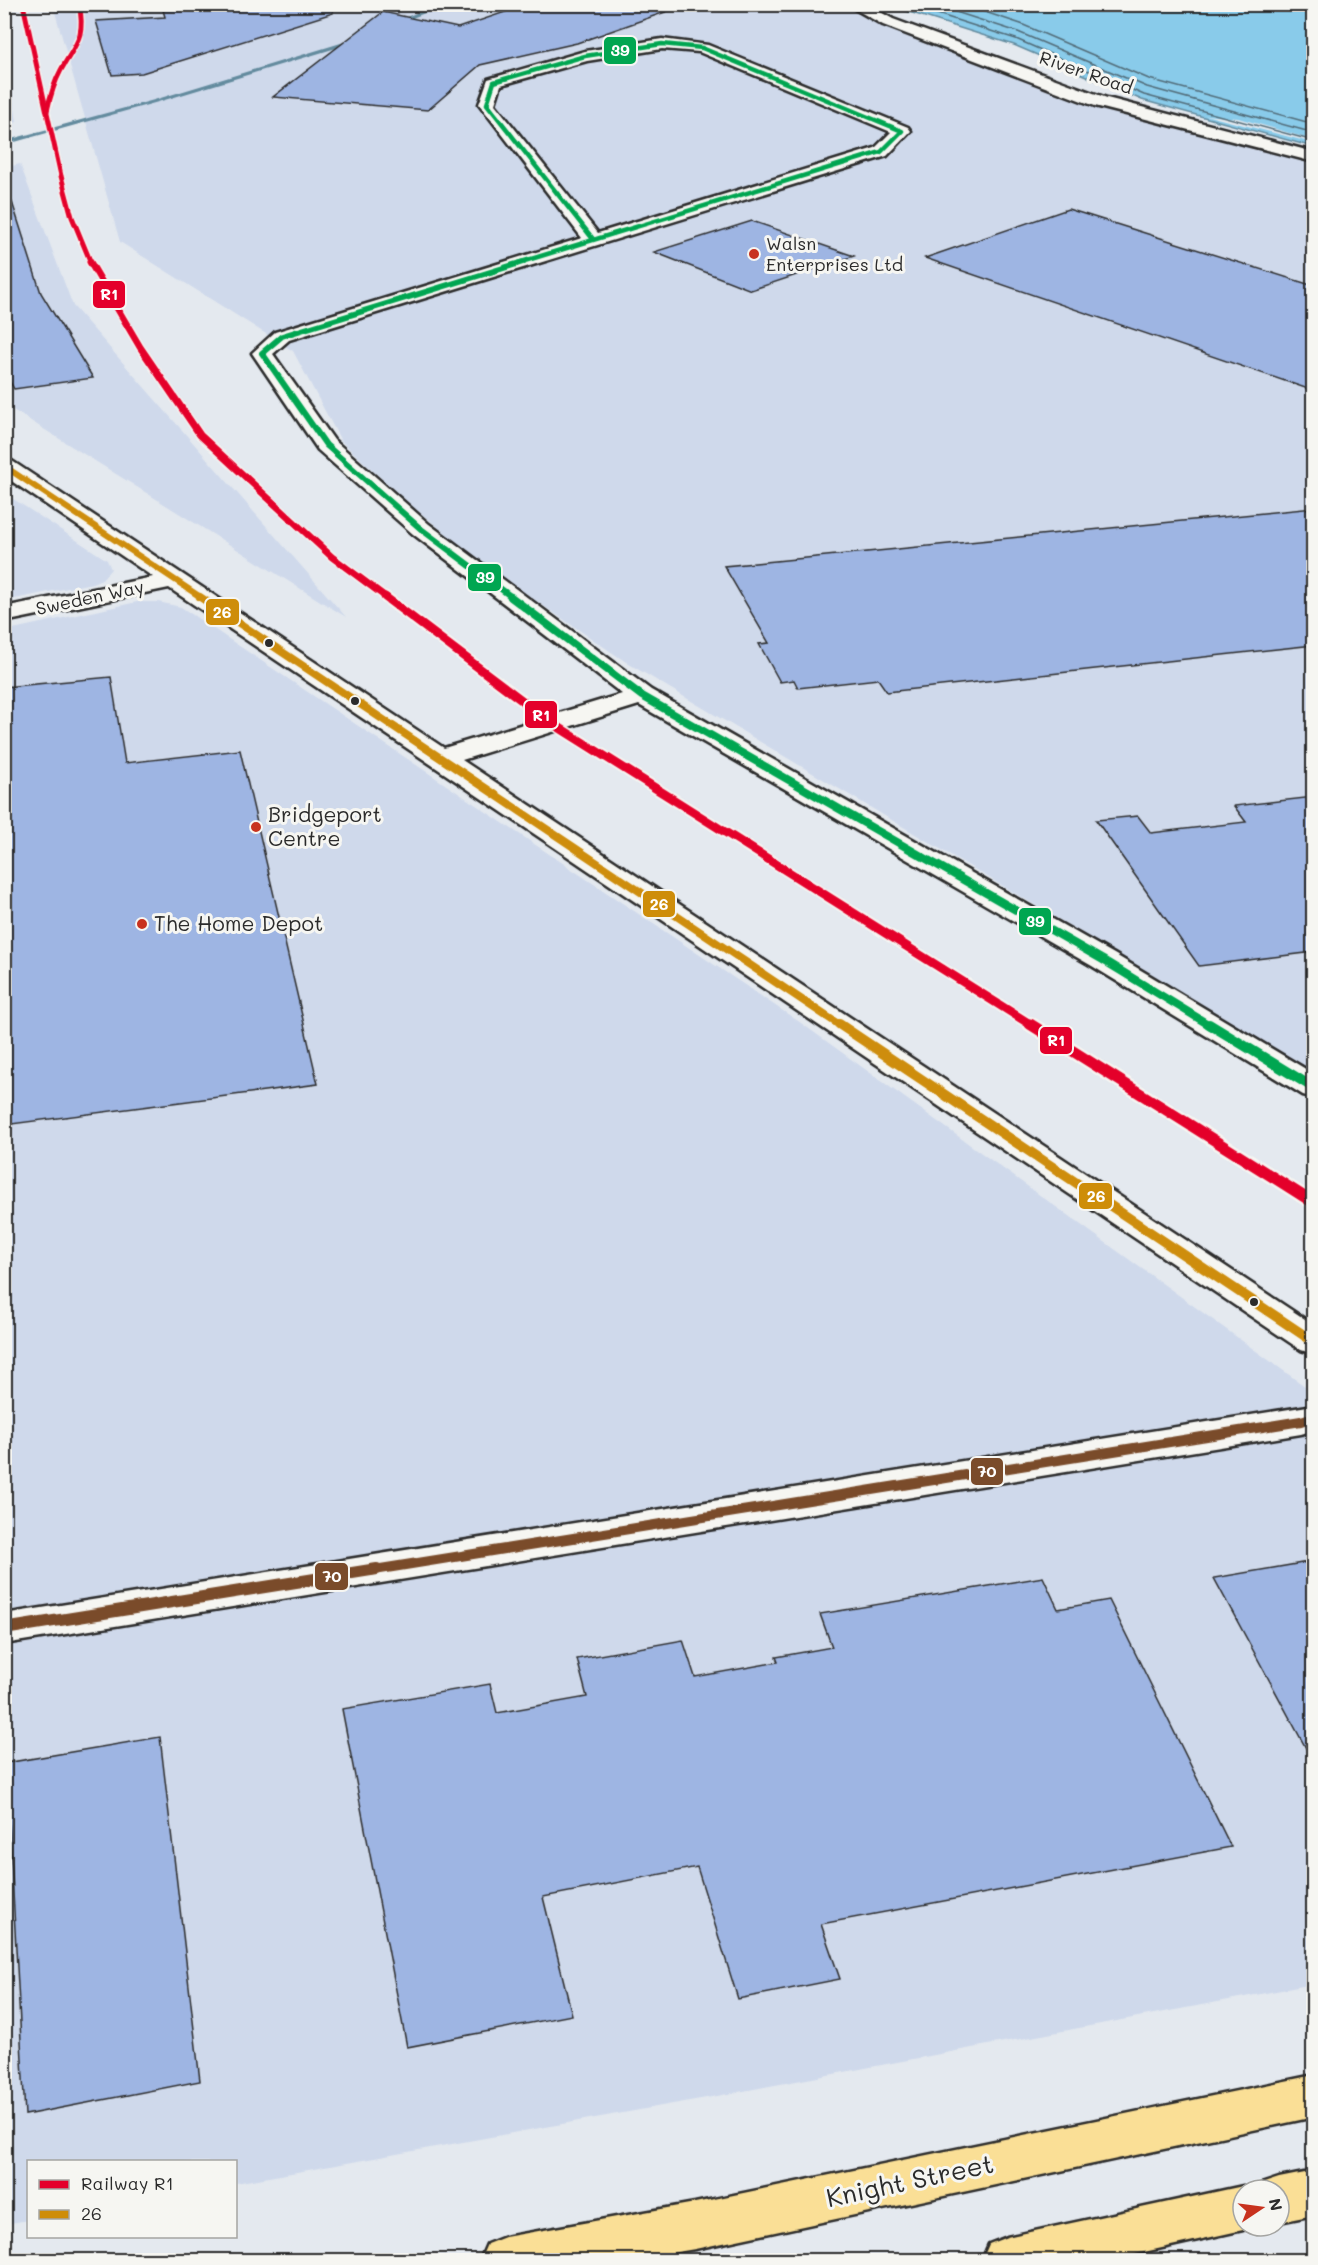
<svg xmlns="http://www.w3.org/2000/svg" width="1318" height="2265" viewBox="0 0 1318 2265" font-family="Mali,sans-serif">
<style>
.built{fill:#cfd9eb}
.water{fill:#89cbea;stroke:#638b9e;stroke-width:1.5}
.pier{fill:#e4e9ef}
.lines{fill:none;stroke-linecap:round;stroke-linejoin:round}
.shore{stroke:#516b77;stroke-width:1.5}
.stream{fill:#638b9e;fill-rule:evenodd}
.building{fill:#9eb5e3;stroke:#2b2b2b;stroke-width:1.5}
.minor-casing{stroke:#2b2b2b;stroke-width:5}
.highway-casing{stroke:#2b2b2b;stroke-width:5}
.minor{fill:#f6f6f2;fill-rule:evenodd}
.highway{fill:#fadf96;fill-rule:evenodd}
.bus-1-far2-casing{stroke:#f6f6f2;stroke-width:9}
.bus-1-far1-casing{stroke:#f6f6f2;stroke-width:11}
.bus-1-casing{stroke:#f6f6f2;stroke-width:14}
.bus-2-far3-casing{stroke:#f6f6f2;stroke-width:7}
.bus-2-far2-casing{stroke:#f6f6f2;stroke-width:9}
.bus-2-far1-casing{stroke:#f6f6f2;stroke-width:11}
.bus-2-casing{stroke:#f6f6f2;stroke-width:14}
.bus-3-far1-casing{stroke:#f6f6f2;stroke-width:14}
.bus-3-casing{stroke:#f6f6f2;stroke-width:16}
.bus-1-far2{stroke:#ce8d09;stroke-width:6}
.bus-1-far1{stroke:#ce8d09;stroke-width:8}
.bus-1{stroke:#ce8d09;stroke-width:10}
.bus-2-far3{stroke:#00a651;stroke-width:4.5}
.bus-2-far2{stroke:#00a651;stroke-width:6}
.bus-2-far1{stroke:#00a651;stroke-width:8}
.bus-2{stroke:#00a651;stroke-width:10}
.bus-3-far1{stroke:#7a4b2a;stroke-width:10}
.bus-3{stroke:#7a4b2a;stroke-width:12}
.rail-1-far3-casing{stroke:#f6f6f2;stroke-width:8}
.rail-1-far2-casing{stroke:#f6f6f2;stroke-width:10}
.rail-1-far1-casing{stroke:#f6f6f2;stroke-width:13}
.rail-1-casing{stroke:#f6f6f2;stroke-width:16}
.rail-1-far3{stroke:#e4002b;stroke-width:5}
.rail-1-far2{stroke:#e4002b;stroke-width:7}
.rail-1-far1{stroke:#e4002b;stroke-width:9}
.rail-1{stroke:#e4002b;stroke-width:11}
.poi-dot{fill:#c8321e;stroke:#f6f6f2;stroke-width:2}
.bus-dot{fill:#2b2b2b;stroke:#f6f6f2;stroke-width:2}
.labels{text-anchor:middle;stroke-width:6;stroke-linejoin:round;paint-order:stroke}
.far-street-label{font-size:18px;fill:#2b2b2b;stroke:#f6f6f2}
.far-poi-label{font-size:18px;fill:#2b2b2b;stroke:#f6f6f2;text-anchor:start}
.poi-label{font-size:21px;fill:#2b2b2b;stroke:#f6f6f2;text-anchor:start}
.near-street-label{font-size:26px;fill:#2b2b2b;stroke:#f6f6f2}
.line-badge{stroke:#f6f6f2;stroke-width:2}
.badge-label{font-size:16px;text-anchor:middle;font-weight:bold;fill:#fff}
</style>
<rect width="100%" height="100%" fill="#e4e9ef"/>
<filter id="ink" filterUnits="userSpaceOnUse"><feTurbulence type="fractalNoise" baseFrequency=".0167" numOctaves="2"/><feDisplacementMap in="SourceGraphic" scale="12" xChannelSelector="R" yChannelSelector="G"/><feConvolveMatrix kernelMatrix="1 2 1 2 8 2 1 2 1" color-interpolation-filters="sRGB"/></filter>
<g filter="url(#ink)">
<!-- built -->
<g class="built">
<polygon points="53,5 853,5 1101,102 1313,157 1313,1087 1230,1021 629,664 492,571 408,503 341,441 293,351 120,242"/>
<polygon points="4,42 17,122 5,125 4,125"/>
<polygon points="20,164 73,306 346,617 5,405 4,168"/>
<polygon points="4,493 107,560 111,569 102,579 92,583 5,601"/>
<polygon points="137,602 158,602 181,607 801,1023 1313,1392 1313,1984 717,2096 236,2183 236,2162 28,2162 28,2220 5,2224 4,631"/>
</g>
<!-- water -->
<polygon class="water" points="887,5 1313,5 1313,147 1142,100 1014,45"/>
<!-- pier -->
<polygon class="pier" points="1205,115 1238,118 1313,140 1313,143"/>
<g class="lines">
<!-- shore -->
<g class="shore">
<polyline points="906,4 1016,39 1144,95 1314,141"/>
<polyline points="931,4 1018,32 1147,87 1314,133"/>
<polyline points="961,4 1021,24 1149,79 1314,124"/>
</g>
<!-- stream -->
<g class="stream">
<polygon points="437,4 447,4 395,25 390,24"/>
<polygon points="354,39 356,42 158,102 4,145 4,141 154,100"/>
</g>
</g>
<!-- building -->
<g class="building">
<polygon points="257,4 332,4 333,13 142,73 112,75 96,21 165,17 163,10"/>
<polygon points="529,4 670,4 671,10 577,43 480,65 428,110 273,97 383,12 458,28"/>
<polygon points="12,202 41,293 93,378 14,389 4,371 4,203"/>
<polygon points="1068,209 1314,286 1314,391 925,258"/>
<polygon points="752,221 854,256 751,290 654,252"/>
<polygon points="1314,508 1314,645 887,692 878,679 798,688 794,680 780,682 759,644 769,643 724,566"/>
<polygon points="111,677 125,763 240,750 318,1084 4,1125 4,687"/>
<polygon points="1314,797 1314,952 1199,966 1096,820 1138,816 1151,833 1246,822 1234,806"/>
<polygon points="1314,1561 1314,1763 1214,1578"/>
<polygon points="1043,1577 1058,1609 1109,1600 1231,1847 821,1924 840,1979 738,1999 697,1867 543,1897 572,2015 407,2047 342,1709 490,1684 497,1713 587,1697 577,1659 683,1640 695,1677 778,1662 776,1657 832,1647 820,1614"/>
<polygon points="160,1737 200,2081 25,2115 6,1763"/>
</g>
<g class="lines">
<!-- minor casing -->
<g class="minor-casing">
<g id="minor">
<polygon points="846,4 866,4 893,19 1107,98 1314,152 1314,162 1095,106 883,25"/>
<path d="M662 39 708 45 908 127 911 131 887 156 289 340 273 354 334 440 429 524 651 690 1114 954 1314 1074V1098L1303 1095 1092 966 639 705 462 760 1314 1325V1354L1301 1350 169 588 4 622V607L153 577 4 476V459L12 461 444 748 622 694 413 534 318 450 252 353 275 332 582 238 479 104 488 79 585 51ZM662 49 699 52 891 132 875 148 598 233 495 104 501 85 587 61Z"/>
<polygon points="1314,1405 1314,1430 1301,1434 4,1644 4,1614"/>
</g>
</g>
<!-- highway casing -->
<g class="highway-casing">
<g id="highway">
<polygon points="1314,2075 1314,2117 695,2249 629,2260 480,2260 487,2244 505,2237 695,2203"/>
<polygon points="1314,2171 1314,2215 1279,2222 1279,2190 1259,2190 1261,2184 1279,2178"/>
<polygon points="1243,2186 1255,2190 1243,2190 1243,2226 1255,2226 1243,2230 1108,2260 982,2260 989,2244 1007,2237"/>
</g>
</g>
<!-- minor -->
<use href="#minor" class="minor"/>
<!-- highway -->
<use href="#highway" class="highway"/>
<!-- bus-1-far2 casing -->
<g class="bus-1-far2-casing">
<polyline id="bus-1-far2" points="4,466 202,598"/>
</g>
<!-- bus-1-far1 casing -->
<g class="bus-1-far1-casing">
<polyline id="bus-1-far1" points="200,597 841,1026"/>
</g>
<!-- bus-1 casing -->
<g class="bus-1-casing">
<polyline id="bus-1" points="839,1024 1314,1342"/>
</g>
<!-- bus-2-far3 casing -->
<g class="bus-2-far3-casing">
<polyline id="bus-2-far3" points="518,263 881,152 902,131 702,48 662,44 585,56 494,82 487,104 593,239"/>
</g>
<!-- bus-2-far2 casing -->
<g class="bus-2-far2-casing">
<polyline id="bus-2-far2" points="513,598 421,529 326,445 262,353 282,336 523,262"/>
</g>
<!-- bus-2-far1 casing -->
<g class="bus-2-far1-casing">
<polyline id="bus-2-far1" points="511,597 642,696 1103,960 1211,1026"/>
</g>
<!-- bus-2 casing -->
<g class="bus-2-casing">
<polyline id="bus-2" points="1209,1024 1314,1088"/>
</g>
<!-- bus-3-far1 casing -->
<g class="bus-3-far1-casing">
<polyline id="bus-3-far1" points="368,1571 1301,1421 1314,1417"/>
</g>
<!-- bus-3 casing -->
<g class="bus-3-casing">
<polyline id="bus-3" points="4,1629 377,1569"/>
</g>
<!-- bus-1-far2 -->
<use href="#bus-1-far2" class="bus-1-far2"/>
<!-- bus-1-far1 -->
<use href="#bus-1-far1" class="bus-1-far1"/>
<!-- bus-1 -->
<use href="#bus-1" class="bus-1"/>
<!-- bus-2-far3 -->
<use href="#bus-2-far3" class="bus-2-far3"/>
<!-- bus-2-far2 -->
<use href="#bus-2-far2" class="bus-2-far2"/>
<!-- bus-2-far1 -->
<use href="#bus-2-far1" class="bus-2-far1"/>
<!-- bus-2 -->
<use href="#bus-2" class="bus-2"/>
<!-- bus-3-far1 -->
<use href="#bus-3-far1" class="bus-3-far1"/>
<!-- bus-3 -->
<use href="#bus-3" class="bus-3"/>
<!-- rail-1-far3 casing -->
<g class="rail-1-far3-casing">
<g id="rail-1-far3">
<polyline points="23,4 61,176 72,217 91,263"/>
<path d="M47 111C50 97 54 83 61 70 76 43 86 37 79 4"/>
</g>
</g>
<!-- rail-1-far2 casing -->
<g class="rail-1-far2-casing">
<polyline id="rail-1-far2" points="90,262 140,347 200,435 332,557 387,598"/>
</g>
<!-- rail-1-far1 casing -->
<g class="rail-1-far1-casing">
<polyline id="rail-1-far1" points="385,597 552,723 1033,1026"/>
</g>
<!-- rail-1 casing -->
<g class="rail-1-casing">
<polyline id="rail-1" points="1030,1024 1314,1203"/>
</g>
<!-- rail-1-far3 -->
<use href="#rail-1-far3" class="rail-1-far3"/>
<!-- rail-1-far2 -->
<use href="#rail-1-far2" class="rail-1-far2"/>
<!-- rail-1-far1 -->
<use href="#rail-1-far1" class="rail-1-far1"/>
<!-- rail-1 -->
<use href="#rail-1" class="rail-1"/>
</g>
</g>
<!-- markers -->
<g class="poi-dot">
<circle cx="754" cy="254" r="6"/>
<circle cx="256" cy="827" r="6"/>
<circle cx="142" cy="924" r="6"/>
</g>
<g class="bus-dot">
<circle cx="269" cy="643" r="5"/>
<circle cx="355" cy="701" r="5"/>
<circle cx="1254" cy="1302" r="5"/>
</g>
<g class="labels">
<!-- far-street labels -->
<g class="far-street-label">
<text transform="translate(1086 73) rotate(19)" y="6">River Road</text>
<text transform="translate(90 598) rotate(-12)" y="6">Sweden Way</text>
</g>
<!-- far-poi labels -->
<g class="far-poi-label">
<text x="766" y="250">Walsn<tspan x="766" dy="21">Enterprises Ltd</tspan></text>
</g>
<!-- poi labels -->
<g class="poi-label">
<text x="268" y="822">Bridgeport<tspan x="268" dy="24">Centre</tspan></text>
<text x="154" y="931">The Home Depot</text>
</g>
<!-- near-street labels -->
<g class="near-street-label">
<text transform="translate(910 2181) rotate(-12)" y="9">Knight Street</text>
</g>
</g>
<g class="line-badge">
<rect x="603" y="36" width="34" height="29" rx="6" fill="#00a651"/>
<rect x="92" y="280" width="34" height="29" rx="6" fill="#e4002b"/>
<rect x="467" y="563" width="35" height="29" rx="6" fill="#00a651"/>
<rect x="205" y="598" width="35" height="28" rx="6" fill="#ce8d09"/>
<rect x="524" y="700" width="34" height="29" rx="6" fill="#e4002b"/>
<rect x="642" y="890" width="34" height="28" rx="6" fill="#ce8d09"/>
<rect x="1018" y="907" width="34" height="29" rx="6" fill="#00a651"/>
<rect x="1039" y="1026" width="34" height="29" rx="6" fill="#e4002b"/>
<rect x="1078" y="1182" width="35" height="28" rx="6" fill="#ce8d09"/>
<rect x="970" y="1457" width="34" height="29" rx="6" fill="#7a4b2a"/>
<rect x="314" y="1562" width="35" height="29" rx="6" fill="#7a4b2a"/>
</g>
<g class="badge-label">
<text x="620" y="56">39</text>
<text x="109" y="300">R1</text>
<text x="485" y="583">39</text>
<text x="222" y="618">26</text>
<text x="541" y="721">R1</text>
<text x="659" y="910">26</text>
<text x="1035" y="927">39</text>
<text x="1056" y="1046">R1</text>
<text x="1096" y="1202">26</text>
<text x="987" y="1477">70</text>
<text x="332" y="1582">70</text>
</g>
<!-- margin -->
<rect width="1318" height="2265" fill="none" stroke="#f6f6f2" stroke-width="24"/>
<rect x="12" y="12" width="1294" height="2241" fill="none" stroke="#2b2b2b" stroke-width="2" filter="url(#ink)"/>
<!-- legend -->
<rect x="27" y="2160" width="210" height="78" fill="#f6f6f2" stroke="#a5a5a2" stroke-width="1.5"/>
<rect x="39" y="2180" width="30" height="9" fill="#e4002b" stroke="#a5a5a2" stroke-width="1.5"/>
<text x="81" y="2190" font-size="18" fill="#2b2b2b">Railway R1</text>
<rect x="39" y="2210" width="30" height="9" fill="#ce8d09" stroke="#a5a5a2" stroke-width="1.5"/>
<text x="81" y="2220" font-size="18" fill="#2b2b2b">26</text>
<!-- north arrow -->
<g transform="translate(1261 2208) rotate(77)"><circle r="28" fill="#f6f6f2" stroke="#a5a5a2" stroke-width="1.5"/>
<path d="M0-4.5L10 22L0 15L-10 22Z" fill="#c8321e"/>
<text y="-9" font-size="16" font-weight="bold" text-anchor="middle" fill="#2b2b2b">N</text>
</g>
</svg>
